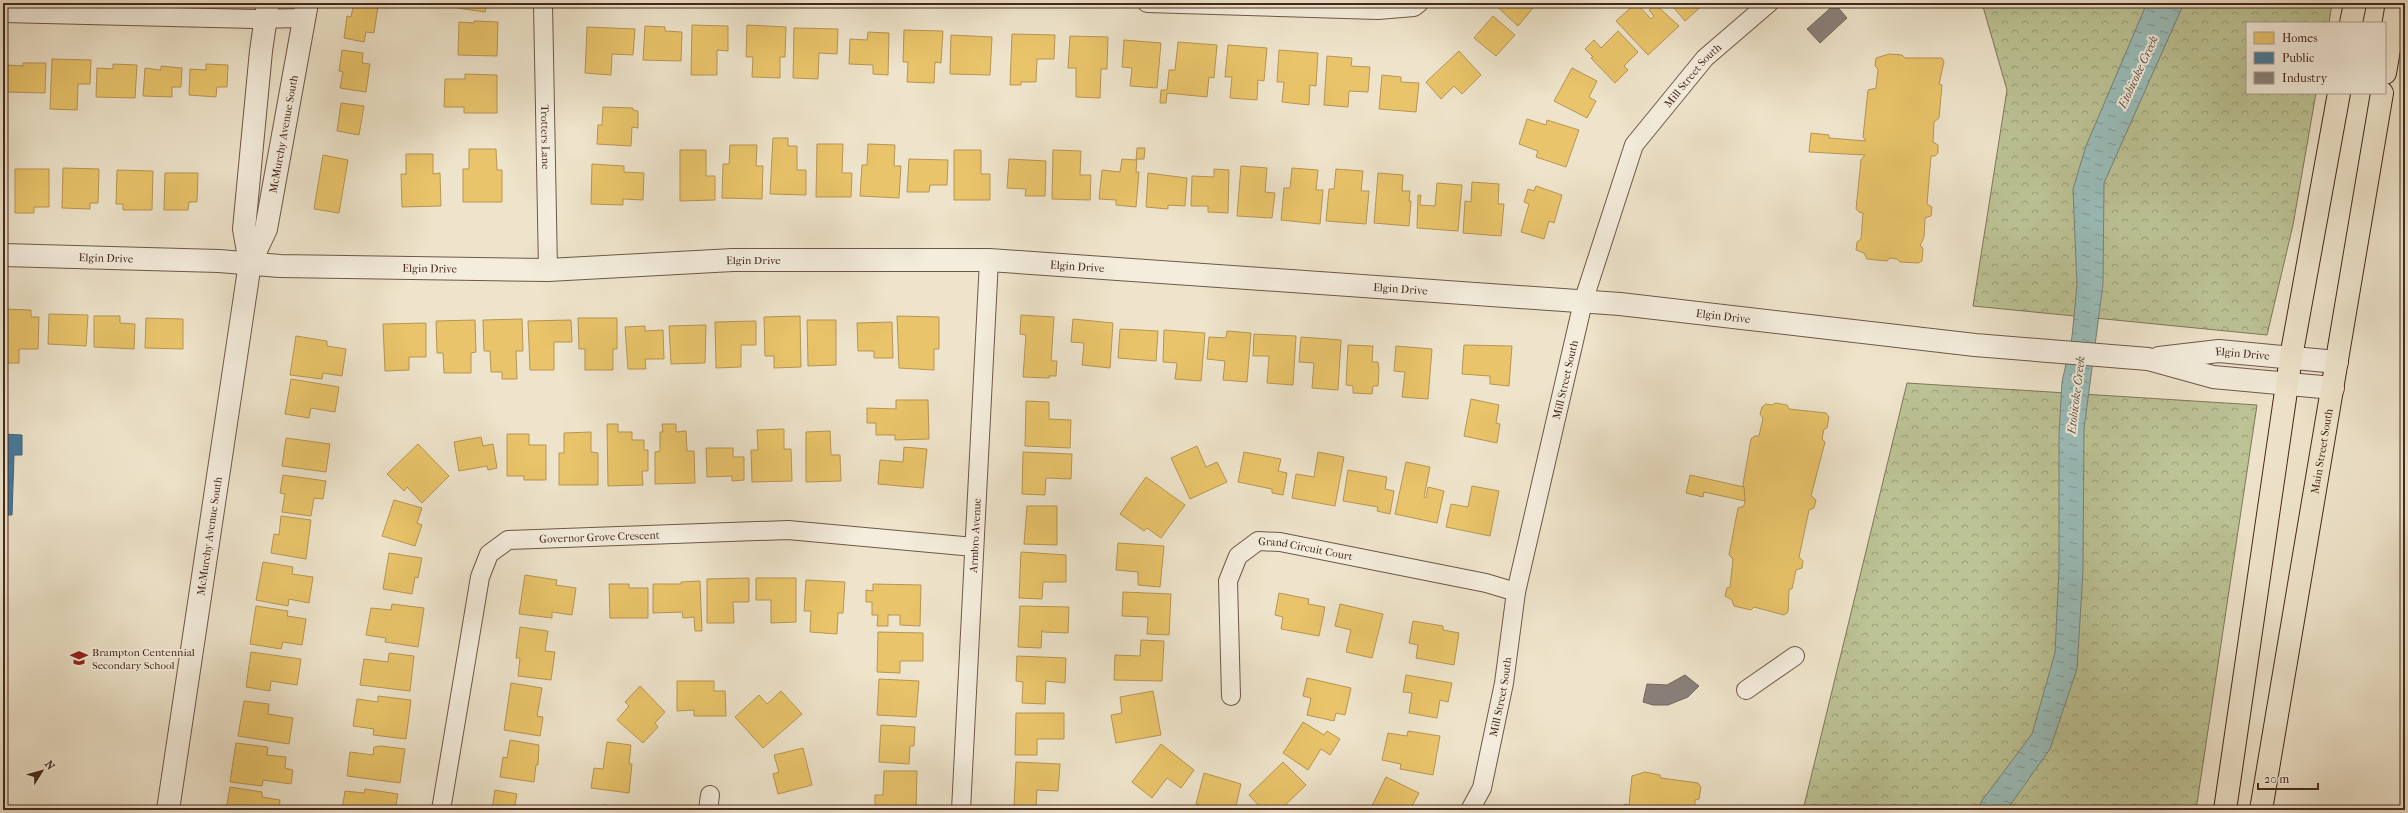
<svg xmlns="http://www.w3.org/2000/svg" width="2408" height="813" viewBox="0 0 2408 813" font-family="'IM FELL French Canon',serif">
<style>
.park{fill:url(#park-crowns);stroke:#807659}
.water{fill:url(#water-ripples);stroke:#78827c}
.homes{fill:#e9c46a;stroke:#b89553}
.public{fill:#457b9d;stroke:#456277}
.industry{fill:#8a817c;stroke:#756660}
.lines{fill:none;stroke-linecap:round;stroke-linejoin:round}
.minor-casing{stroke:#6f5748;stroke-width:20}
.tertiary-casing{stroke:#6f5748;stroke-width:24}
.primary-casing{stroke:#45281d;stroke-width:24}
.minor{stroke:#f4eddd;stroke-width:18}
.tertiary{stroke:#f4eddd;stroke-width:22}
.primary{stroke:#eee4cb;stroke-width:22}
.labels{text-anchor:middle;stroke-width:4;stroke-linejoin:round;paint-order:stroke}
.street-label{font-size:11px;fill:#45281d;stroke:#f4eddd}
.poi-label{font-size:11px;fill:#45281d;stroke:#f4eddd;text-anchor:start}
.water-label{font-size:12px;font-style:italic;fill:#5a4e44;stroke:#f4eddd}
</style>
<defs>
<pattern id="park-crowns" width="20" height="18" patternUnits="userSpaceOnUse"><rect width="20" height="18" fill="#bcc395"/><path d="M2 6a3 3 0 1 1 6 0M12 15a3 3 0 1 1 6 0" fill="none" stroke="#9b9e79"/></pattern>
<pattern id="water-ripples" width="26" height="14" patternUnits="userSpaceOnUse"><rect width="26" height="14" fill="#9abebb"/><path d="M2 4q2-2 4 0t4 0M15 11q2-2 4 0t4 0" fill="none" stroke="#7f9a97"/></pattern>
</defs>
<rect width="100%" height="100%" fill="#eee4cb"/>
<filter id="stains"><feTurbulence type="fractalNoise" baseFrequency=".005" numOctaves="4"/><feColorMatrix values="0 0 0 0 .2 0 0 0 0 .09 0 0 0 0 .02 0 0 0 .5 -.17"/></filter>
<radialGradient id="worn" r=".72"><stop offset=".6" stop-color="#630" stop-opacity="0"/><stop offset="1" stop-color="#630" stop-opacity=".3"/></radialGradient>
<!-- park -->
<g class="park">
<polygon points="1982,3 2332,3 2329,23 2247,23 2247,93 2316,93 2293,225 2267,335 1973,306 2007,90"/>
<polygon points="1907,383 2257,405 2196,810 1803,810"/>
</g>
<!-- water -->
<polygon class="water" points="2147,3 2184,3 2104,183 2103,284 2084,429 2083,571 2077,669 2050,749 2011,804 2010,810 1979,810 1981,802 2032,734 2055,653 2059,569 2059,434 2062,382 2072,337 2077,285 2073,189 2086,146"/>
<!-- homes -->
<g class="homes">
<polygon points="354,3 378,6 374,33 366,32 364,42 344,38 347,16 351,17"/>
<polygon points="458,3 487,3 485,12 457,8"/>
<polygon points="1493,3 1537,3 1518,26"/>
<polygon points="1636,3 1651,19 1654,16 1649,10 1655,4 1679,26 1648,55 1616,21"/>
<polygon points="1670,3 1705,3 1685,21"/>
<polygon points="1493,16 1515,35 1496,56 1474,38"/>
<polygon points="474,21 498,22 497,56 458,55 459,22 474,23"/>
<polygon points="692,25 728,26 728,51 717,50 717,75 691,75"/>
<polygon points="747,25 786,27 785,57 780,57 780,78 752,77 753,57 746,57"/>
<polygon points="645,26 665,27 665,31 682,32 681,61 643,60"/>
<polygon points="587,27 635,29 633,55 612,54 611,75 585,73"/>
<polygon points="794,28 838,29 837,54 819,53 818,79 793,78"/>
<polygon points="904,30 943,31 941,63 935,62 934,83 907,82 908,62 903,62"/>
<polygon points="1618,31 1638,52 1624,66 1628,70 1615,83 1591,58 1593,57 1585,49 1594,40 1601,48"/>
<polygon points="868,32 889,33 888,75 873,74 873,65 849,64 850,39 867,40"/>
<polygon points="1012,34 1055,35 1054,59 1037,59 1036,82 1021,82 1021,85 1010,85"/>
<polygon points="951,35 992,37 990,75 950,74"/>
<polygon points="1070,36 1108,37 1107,69 1101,69 1100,98 1076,97 1076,68 1068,68"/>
<polygon points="1124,40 1161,43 1157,88 1130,86 1132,68 1122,67"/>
<polygon points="1178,42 1217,45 1214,78 1209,77 1207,97 1167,93 1166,103 1160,103 1161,90 1167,90 1169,70 1175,70"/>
<polygon points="1228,45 1267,48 1264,81 1258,80 1257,100 1230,98 1232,77 1225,77"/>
<polygon points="342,50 363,53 362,63 370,64 366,92 340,88 343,72 339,71"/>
<polygon points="1279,50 1318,53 1316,86 1310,85 1309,105 1282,102 1284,82 1277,82"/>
<polygon points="1459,51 1481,75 1462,94 1454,86 1441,99 1426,82"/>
<polygon points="1889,54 1902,55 1905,58 1942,58 1944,62 1939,84 1942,85 1939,118 1934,122 1933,142 1938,145 1938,153 1935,156 1931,156 1927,204 1932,207 1931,216 1925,218 1924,237 1920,246 1923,248 1922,261 1918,263 1900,262 1897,259 1890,258 1887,261 1867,259 1864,253 1856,250 1857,242 1861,239 1863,213 1859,212 1856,209 1861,160 1865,155 1809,152 1811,133 1829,135 1829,138 1866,141 1863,137 1868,90 1876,88 1878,69 1875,66 1876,58"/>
<polygon points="1327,56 1352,58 1351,66 1370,67 1368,92 1349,91 1348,107 1324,105"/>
<polygon points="52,59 91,60 90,84 78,84 77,110 50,109"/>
<polygon points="23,63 46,63 45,93 6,92 7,65 23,66"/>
<polygon points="113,64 137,65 135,98 96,97 97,68 113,69"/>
<polygon points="206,64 228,65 227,87 217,87 216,97 189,95 190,69 206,70"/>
<polygon points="161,66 182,68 181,87 172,87 172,97 143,96 145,68 161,70"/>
<polygon points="1572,68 1597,81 1589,97 1596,101 1587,118 1554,101"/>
<polygon points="465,74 497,75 497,113 464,113 464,107 444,107 445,79 465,79"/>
<polygon points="1382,75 1401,77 1401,82 1419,83 1416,112 1379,109"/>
<polygon points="341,103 364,106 359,135 337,131"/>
<polygon points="603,107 633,108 633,110 638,111 638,128 632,127 631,146 597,144 598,125 602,125"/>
<polygon points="1527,119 1546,125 1547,120 1579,130 1566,167 1536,157 1538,151 1519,144"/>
<polygon points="773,138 788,138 788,146 797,146 797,170 806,170 806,195 770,194"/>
<polygon points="817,144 843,144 842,173 852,173 851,197 816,197"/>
<polygon points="868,144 895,145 894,166 901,166 899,198 860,196 862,165 867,165"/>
<polygon points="730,145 757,145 756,166 763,166 762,199 722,198 723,164 729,164"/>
<polygon points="1137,148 1145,148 1144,159 1137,159 1136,172 1139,172 1136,207 1116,205 1116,200 1099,199 1102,170 1120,172 1122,159 1136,160"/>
<polygon points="469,149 496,149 497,170 502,170 502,202 463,202 463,169 469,169"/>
<polygon points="680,150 706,150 706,176 715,176 715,200 680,201"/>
<polygon points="954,150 981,150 981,174 990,174 990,200 954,200"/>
<polygon points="1053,150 1081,151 1080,175 1091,175 1090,200 1052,199"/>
<polygon points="406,154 433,154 433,174 440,173 441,206 402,207 401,174 406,174"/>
<polygon points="323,155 348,160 339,213 314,209"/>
<polygon points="909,159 948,160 947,185 930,185 929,192 907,192"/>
<polygon points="1009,159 1046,161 1045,196 1025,196 1026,189 1007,188"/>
<polygon points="592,164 624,166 624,172 644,173 643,200 623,199 623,205 591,204"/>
<polygon points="1241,166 1267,168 1265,192 1275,193 1272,218 1237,216"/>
<polygon points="63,168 99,169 98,203 90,203 90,209 62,208"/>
<polygon points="1292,168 1318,170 1316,190 1323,190 1320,224 1281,220 1284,188 1290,188"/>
<polygon points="15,169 49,169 49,207 34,207 34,213 15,213"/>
<polygon points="1214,169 1229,170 1228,213 1208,212 1208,206 1191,206 1192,176 1214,177"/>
<polygon points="1336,169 1363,171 1361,191 1369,191 1366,224 1326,221 1329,189 1334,189"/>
<polygon points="117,170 153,171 152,210 123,210 123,204 116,204"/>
<polygon points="165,173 198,173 197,202 189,202 188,210 164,210"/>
<polygon points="1148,173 1187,178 1185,206 1168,205 1168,209 1146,207"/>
<polygon points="1378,173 1403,175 1402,191 1410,191 1409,201 1411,201 1409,226 1374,223"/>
<polygon points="1472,182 1499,184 1498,204 1504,204 1501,236 1463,233 1465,201 1471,202"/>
<polygon points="1437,183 1462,185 1458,231 1417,228 1418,195 1421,195 1420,205 1435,206"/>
<polygon points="1536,186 1562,195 1554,223 1549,221 1544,239 1521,232 1529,204 1524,202 1528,189 1534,191"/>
<polygon points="3,309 31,310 31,317 39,317 38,349 19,349 19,363 3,363"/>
<polygon points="49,314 88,315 86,346 48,344"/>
<polygon points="1021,315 1054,317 1051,361 1057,361 1056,376 1049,376 1049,378 1023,377 1026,335 1020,334"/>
<polygon points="94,316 120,316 120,323 135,324 134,349 94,347"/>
<polygon points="800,316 801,367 774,368 774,356 765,356 764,317"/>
<polygon points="897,316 939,317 939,349 934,349 934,370 899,368"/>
<polygon points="146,318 183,319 183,349 145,348"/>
<polygon points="578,318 617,318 617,349 613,349 613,370 585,370 585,349 579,349"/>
<polygon points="522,319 523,351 516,351 517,379 502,379 502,372 491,372 490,351 484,351 483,320"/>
<polygon points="1073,319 1113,323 1110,368 1082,365 1084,343 1071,342"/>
<polygon points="475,320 476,352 471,353 471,373 444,373 443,353 437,353 436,321"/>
<polygon points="571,320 572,342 554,342 554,370 530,370 528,321"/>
<polygon points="807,320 836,320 836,365 808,366"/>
<polygon points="756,321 756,345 741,345 741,367 716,368 715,322"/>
<polygon points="892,322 893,358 874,358 874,351 858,351 857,323"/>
<polygon points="426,323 426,357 409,357 409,370 385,371 383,324"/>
<polygon points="706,325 705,363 671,364 669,326"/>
<polygon points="645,326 645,331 663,330 664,359 645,359 646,369 628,369 625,327"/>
<polygon points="1120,329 1158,331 1156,361 1118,358"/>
<polygon points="1164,330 1205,333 1201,381 1175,379 1177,363 1163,362"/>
<polygon points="1227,331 1251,333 1247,382 1223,380 1225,361 1207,359 1209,337 1226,338"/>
<polygon points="1254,334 1296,336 1293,385 1267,383 1269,356 1253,356"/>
<polygon points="296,336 327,341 327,346 346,349 342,376 323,373 322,379 290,375"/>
<polygon points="1301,337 1341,340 1338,390 1312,388 1314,363 1299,362"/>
<polygon points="1348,345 1373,346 1372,362 1378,362 1379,370 1378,386 1373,386 1372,394 1353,393 1353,386 1346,385"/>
<polygon points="1464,345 1512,346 1509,386 1490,384 1490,376 1462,374"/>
<polygon points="1396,346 1432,349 1428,399 1402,397 1405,372 1394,371"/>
<polygon points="291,379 339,387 335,412 311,408 309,418 285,414"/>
<polygon points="1471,399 1499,405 1496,423 1500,424 1497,443 1464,436"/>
<polygon points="896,400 928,400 929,439 895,440 895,435 876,435 876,423 867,423 867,408 896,409"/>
<polygon points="1026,401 1049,402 1049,419 1071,420 1070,448 1025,446"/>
<polygon points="1776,403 1787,405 1789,409 1826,413 1829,417 1827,428 1824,429 1822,439 1825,442 1811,496 1816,500 1814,508 1809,510 1799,557 1803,561 1802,568 1796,570 1792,589 1789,589 1788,612 1784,615 1754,607 1751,610 1734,606 1732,600 1725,596 1727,588 1730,587 1733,559 1729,555 1738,508 1744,506 1745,501 1743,484 1751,439 1755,436 1759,436 1763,418 1760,414 1762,407 1766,404 1772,405"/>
<polygon points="607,424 618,424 618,432 632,432 632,440 644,440 644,450 648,450 648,471 642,471 643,485 608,486"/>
<polygon points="662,424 676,424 676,432 686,431 687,451 694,451 695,483 655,484 655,452 660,451 660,432 663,432"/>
<polygon points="784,429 784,449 791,449 792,481 752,482 751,450 758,450 757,430"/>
<polygon points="830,431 831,455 840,455 841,481 806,482 806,432"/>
<polygon points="591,432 591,452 598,453 598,485 559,485 559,453 564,453 564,433"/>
<polygon points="507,434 529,434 529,445 546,445 546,480 524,480 524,476 507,476"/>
<polygon points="481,437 483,446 493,444 497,468 488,470 487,466 459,471 454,442"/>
<polygon points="286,438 330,444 326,472 282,466"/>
<polygon points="418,444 449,476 422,503 407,487 404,491 387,474"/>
<polygon points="1197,446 1206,467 1217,462 1227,482 1190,499 1171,458"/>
<polygon points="904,447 927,449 923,488 878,484 880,460 903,462"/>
<polygon points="706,448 733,448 733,457 744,457 744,480 732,481 732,476 707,477"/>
<polygon points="1023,452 1072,454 1071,479 1046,478 1045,495 1022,494"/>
<polygon points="1244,452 1281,459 1278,471 1287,473 1283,495 1272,493 1272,489 1238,482"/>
<polygon points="1318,452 1344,457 1335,506 1292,498 1296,474 1314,477"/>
<polygon points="1406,462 1430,467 1424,497 1426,498 1428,487 1444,491 1437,523 1395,514"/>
<polygon points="1348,470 1387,477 1385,489 1394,491 1390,514 1377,511 1378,507 1343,501"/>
<polygon points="283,475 326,481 323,499 314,498 311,516 282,512 285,494 280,493"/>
<polygon points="1690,475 1744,487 1745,501 1704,492 1703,497 1686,493"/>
<polygon points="1146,477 1185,505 1161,538 1147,528 1144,531 1120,514"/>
<polygon points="1472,486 1499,491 1490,536 1446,527 1451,504 1468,507"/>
<polygon points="394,500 422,508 417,523 422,525 415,546 382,536"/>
<polygon points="1027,506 1057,506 1057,545 1024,544"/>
<polygon points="281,516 311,520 306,559 271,553 274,534 279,535"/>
<polygon points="1118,543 1164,546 1160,587 1138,585 1138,572 1116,570"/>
<polygon points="1021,552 1066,555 1066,582 1043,582 1042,599 1019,598"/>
<polygon points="389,553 422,558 418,578 415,577 412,594 383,589"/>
<polygon points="263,562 293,567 292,574 313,577 309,603 289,599 288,606 256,600"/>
<polygon points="525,575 557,580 556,585 576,588 572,615 552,612 552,618 519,614"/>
<polygon points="749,578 749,602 733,602 734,623 707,623 707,579"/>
<polygon points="756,578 796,578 796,622 771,623 771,600 756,600"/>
<polygon points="806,580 845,582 843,613 838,613 837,634 810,632 811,611 804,611"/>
<polygon points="700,581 702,631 695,631 694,617 683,618 682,612 653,613 653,584 681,584 681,582"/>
<polygon points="609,584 629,584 629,588 648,588 648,618 610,618"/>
<polygon points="873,584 921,585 920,626 900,625 900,615 888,615 888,626 877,626 878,615 872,615 872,602 866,602 866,590 873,591"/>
<polygon points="1123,592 1171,594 1169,635 1147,634 1148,617 1122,616"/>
<polygon points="1279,593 1309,599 1308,604 1325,607 1319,636 1281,629 1283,617 1275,615"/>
<polygon points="392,604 424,608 418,647 385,642 386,638 366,635 371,608 391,610"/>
<polygon points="1340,604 1383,614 1372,658 1346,652 1351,630 1335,626"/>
<polygon points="256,606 288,611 287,616 306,619 302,645 283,642 281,649 250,644"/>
<polygon points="1020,606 1069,607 1068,633 1043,632 1042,630 1041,648 1018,647"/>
<polygon points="1413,621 1443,626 1443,630 1459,633 1454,665 1416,658 1418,645 1409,643"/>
<polygon points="520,627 548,631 545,651 555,652 551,680 518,676 520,658 516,658"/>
<polygon points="878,632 923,633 923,661 900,661 900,673 877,672"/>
<polygon points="1141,640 1164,641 1162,681 1114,680 1115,655 1140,656"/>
<polygon points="251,652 301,659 297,685 271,681 270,691 246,687"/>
<polygon points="389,653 414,656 410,691 360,685 364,659 388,662"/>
<polygon points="1017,656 1066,658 1065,683 1046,681 1045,704 1022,703 1023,682 1016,681"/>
<polygon points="1406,675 1452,683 1448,702 1440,700 1437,718 1409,713 1412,693 1403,692"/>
<polygon points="1307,678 1351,688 1345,715 1336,713 1334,721 1307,715 1311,698 1303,696"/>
<polygon points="879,679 919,681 916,717 877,715"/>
<polygon points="677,681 714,681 714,691 725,691 726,716 694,716 694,710 677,711"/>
<polygon points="511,683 542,688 537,716 543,717 540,736 504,730"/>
<polygon points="640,686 665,712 655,723 658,727 643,743 617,720 629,706 625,702"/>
<polygon points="781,691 802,714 763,748 735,717 759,695 767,704"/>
<polygon points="1153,691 1161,735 1116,743 1111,715 1122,713 1120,697"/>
<polygon points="378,696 411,700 406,739 373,735 374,729 353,726 357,699 378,702"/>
<polygon points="244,701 269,704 268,714 293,718 289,744 238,736"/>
<polygon points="1016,713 1064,713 1064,739 1037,739 1037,755 1015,755"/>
<polygon points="1303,722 1324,735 1327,731 1340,739 1330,755 1321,749 1308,770 1283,753"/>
<polygon points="881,725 915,727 914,746 910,746 909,764 879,762"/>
<polygon points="1408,731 1440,736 1433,775 1400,769 1401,764 1382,760 1388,733 1407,736"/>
<polygon points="510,740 539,745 538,765 536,765 534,782 500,777 503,757 507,758"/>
<polygon points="607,742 631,745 629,764 632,764 629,793 591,788 594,768 603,769"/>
<polygon points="236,743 268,747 267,755 286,757 285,768 293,770 291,784 263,780 262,786 230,782"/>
<polygon points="1161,744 1194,770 1181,788 1167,778 1152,798 1132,782"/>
<polygon points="381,746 405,749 400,783 347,776 350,752 373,755 374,747"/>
<polygon points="803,748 812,785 778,794 773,774 779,772 774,755"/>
<polygon points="1016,762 1060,764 1058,791 1037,790 1036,808 1014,807"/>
<polygon points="1283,762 1306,785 1280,810 1263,810 1249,795"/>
<polygon points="884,771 917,771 916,809 875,808 875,795 883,795"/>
<polygon points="1645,772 1660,775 1661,778 1698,783 1701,787 1699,799 1695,800 1695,810 1621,810 1625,804 1629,805 1632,776"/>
<polygon points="1204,773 1241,784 1235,810 1220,810 1196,804"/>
<polygon points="1386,777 1419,793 1410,810 1370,810"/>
<polygon points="230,787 262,792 262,797 280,800 279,810 226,810"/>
<polygon points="365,789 398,794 395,810 342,810 345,791 364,793"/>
<polygon points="495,790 517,794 514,810 492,810"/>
<polygon points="603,805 632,807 632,810 603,810"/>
</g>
<!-- public -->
<polygon class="public" points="3,434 22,435 22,455 14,455 12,515 3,515"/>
<!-- industry -->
<g class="industry">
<polygon points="1835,4 1847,18 1820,43 1807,29"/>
<polygon points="1685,675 1699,686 1688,697 1668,705 1653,705 1643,702 1647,684 1667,685"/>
</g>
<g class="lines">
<!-- minor casing -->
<g class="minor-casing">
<g id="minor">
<path id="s1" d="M543 3 548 270"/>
<polyline points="1147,3 1378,10 1414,7 1419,3"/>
<polyline points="3,13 254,19 304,18"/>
<polyline points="1746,690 1795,656"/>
<path id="s2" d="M1231 696 1228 581 1238 556 1258 541 1280 542 1486 583 1516 592"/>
<path id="s3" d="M441 810 480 577 489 554 508 540 788 530 974 547"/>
<polyline points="708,810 710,795"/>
<path id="s4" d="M961 810 989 260"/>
<path id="s5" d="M1470 810 1482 788 1504 683 1516 592 1583 302 1634 145 1705 58 1769 3"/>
</g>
</g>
<!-- tertiary casing -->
<g class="tertiary-casing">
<g id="tertiary">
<path id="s6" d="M3 255 219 261 280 266 548 270 733 260H989L1620 304 1975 345 2148 359 2213 377 2333 388"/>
<path id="s7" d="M250 263 266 229 307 3"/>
<path id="s8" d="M2159 358 2219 351 2337 362"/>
<path id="s9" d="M168 810 250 263 244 229 261 51 268 3"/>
</g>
</g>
<!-- primary casing -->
<g class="primary-casing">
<g id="primary">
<polyline points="2351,23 2355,3"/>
<polyline points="2385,73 2397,3"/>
<polyline points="2225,810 2291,357 2339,93"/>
<path id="s10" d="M2261 810 2382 93"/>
</g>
</g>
<!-- minor -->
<use href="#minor" class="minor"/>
<!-- tertiary -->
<use href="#tertiary" class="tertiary"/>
<!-- primary -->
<use href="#primary" class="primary"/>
</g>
<!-- icons -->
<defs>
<g id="school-bare" transform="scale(1.38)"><path d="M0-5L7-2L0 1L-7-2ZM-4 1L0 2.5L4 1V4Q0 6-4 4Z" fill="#8f2418" stroke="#f4eddd" stroke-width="2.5" paint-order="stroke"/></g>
</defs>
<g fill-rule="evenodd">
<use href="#school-bare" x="79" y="658"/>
</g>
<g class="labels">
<!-- street labels -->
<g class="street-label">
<text dy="4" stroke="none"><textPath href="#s5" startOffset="778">Mill Street South</textPath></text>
<text dy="4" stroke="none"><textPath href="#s7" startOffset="134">McMurchy Avenue South</textPath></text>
<text dy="4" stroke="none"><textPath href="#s1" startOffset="134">Trotters Lane</textPath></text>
<text dy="4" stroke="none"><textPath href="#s6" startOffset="103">Elgin Drive</textPath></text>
<text dy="4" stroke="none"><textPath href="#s6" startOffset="751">Elgin Drive</textPath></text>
<text dy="4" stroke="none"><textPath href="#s6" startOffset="1075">Elgin Drive</textPath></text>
<text dy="4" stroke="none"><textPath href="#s6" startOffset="427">Elgin Drive</textPath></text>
<text dy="4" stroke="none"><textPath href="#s6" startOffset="1399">Elgin Drive</textPath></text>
<text dy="4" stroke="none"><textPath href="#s6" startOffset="1723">Elgin Drive</textPath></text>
<text dy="4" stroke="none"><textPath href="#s8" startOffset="84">Elgin Drive</textPath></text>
<text dy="4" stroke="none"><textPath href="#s5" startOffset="442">Mill Street South</textPath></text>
<text dy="4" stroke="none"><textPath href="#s10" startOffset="364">Main Street South</textPath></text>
<text dy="4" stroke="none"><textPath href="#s4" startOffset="275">Armbro Avenue</textPath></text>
<text dy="4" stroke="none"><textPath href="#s9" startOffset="277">McMurchy Avenue South</textPath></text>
<text dy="4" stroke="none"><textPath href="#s3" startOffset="376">Governor Grove Crescent</textPath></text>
<text dy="4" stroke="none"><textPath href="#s2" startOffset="215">Grand Circuit Court</textPath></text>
<text dy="4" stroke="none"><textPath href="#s5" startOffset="118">Mill Street South</textPath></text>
</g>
<!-- poi labels -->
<g class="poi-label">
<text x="92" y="656">Brampton Centennial<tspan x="92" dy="13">Secondary School</tspan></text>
</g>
<!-- water labels -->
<g class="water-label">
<text transform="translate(2138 72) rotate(-65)" y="4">Etobicoke Creek</text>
<text transform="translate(2076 395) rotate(-83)" y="4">Etobicoke Creek</text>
</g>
</g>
<!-- margin -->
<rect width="2408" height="813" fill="none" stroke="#eee4cb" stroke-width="16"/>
<rect x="4" y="4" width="2400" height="805" fill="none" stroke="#45281d" stroke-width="2"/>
<rect x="8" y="8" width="2392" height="797" fill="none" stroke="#45281d"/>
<!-- legend -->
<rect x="2246" y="22" width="140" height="72" fill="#f4eddd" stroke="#ae9e90"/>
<rect x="2254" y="32" width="20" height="12" fill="#e9c46a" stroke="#ae9e90"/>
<text x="2282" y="42" font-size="12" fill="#45281d">Homes</text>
<rect x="2254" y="52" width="20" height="12" fill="#457b9d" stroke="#ae9e90"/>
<text x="2282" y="62" font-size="12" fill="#45281d">Public</text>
<rect x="2254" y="72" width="20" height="12" fill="#8a817c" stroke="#ae9e90"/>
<text x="2282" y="82" font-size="12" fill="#45281d">Industry</text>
<!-- north arrow -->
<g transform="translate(42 771) rotate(53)" stroke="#f4eddd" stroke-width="3" paint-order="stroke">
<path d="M0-3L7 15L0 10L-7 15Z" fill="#45281d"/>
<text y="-6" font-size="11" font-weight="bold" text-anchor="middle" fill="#45281d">N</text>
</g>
<!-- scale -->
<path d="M2258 783v6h60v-6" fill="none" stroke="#45281d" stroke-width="2"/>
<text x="2264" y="783" font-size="12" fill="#45281d" stroke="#f4eddd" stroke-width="3" paint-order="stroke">20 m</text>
<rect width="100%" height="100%" filter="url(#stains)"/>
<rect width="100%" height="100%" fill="url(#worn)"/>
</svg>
